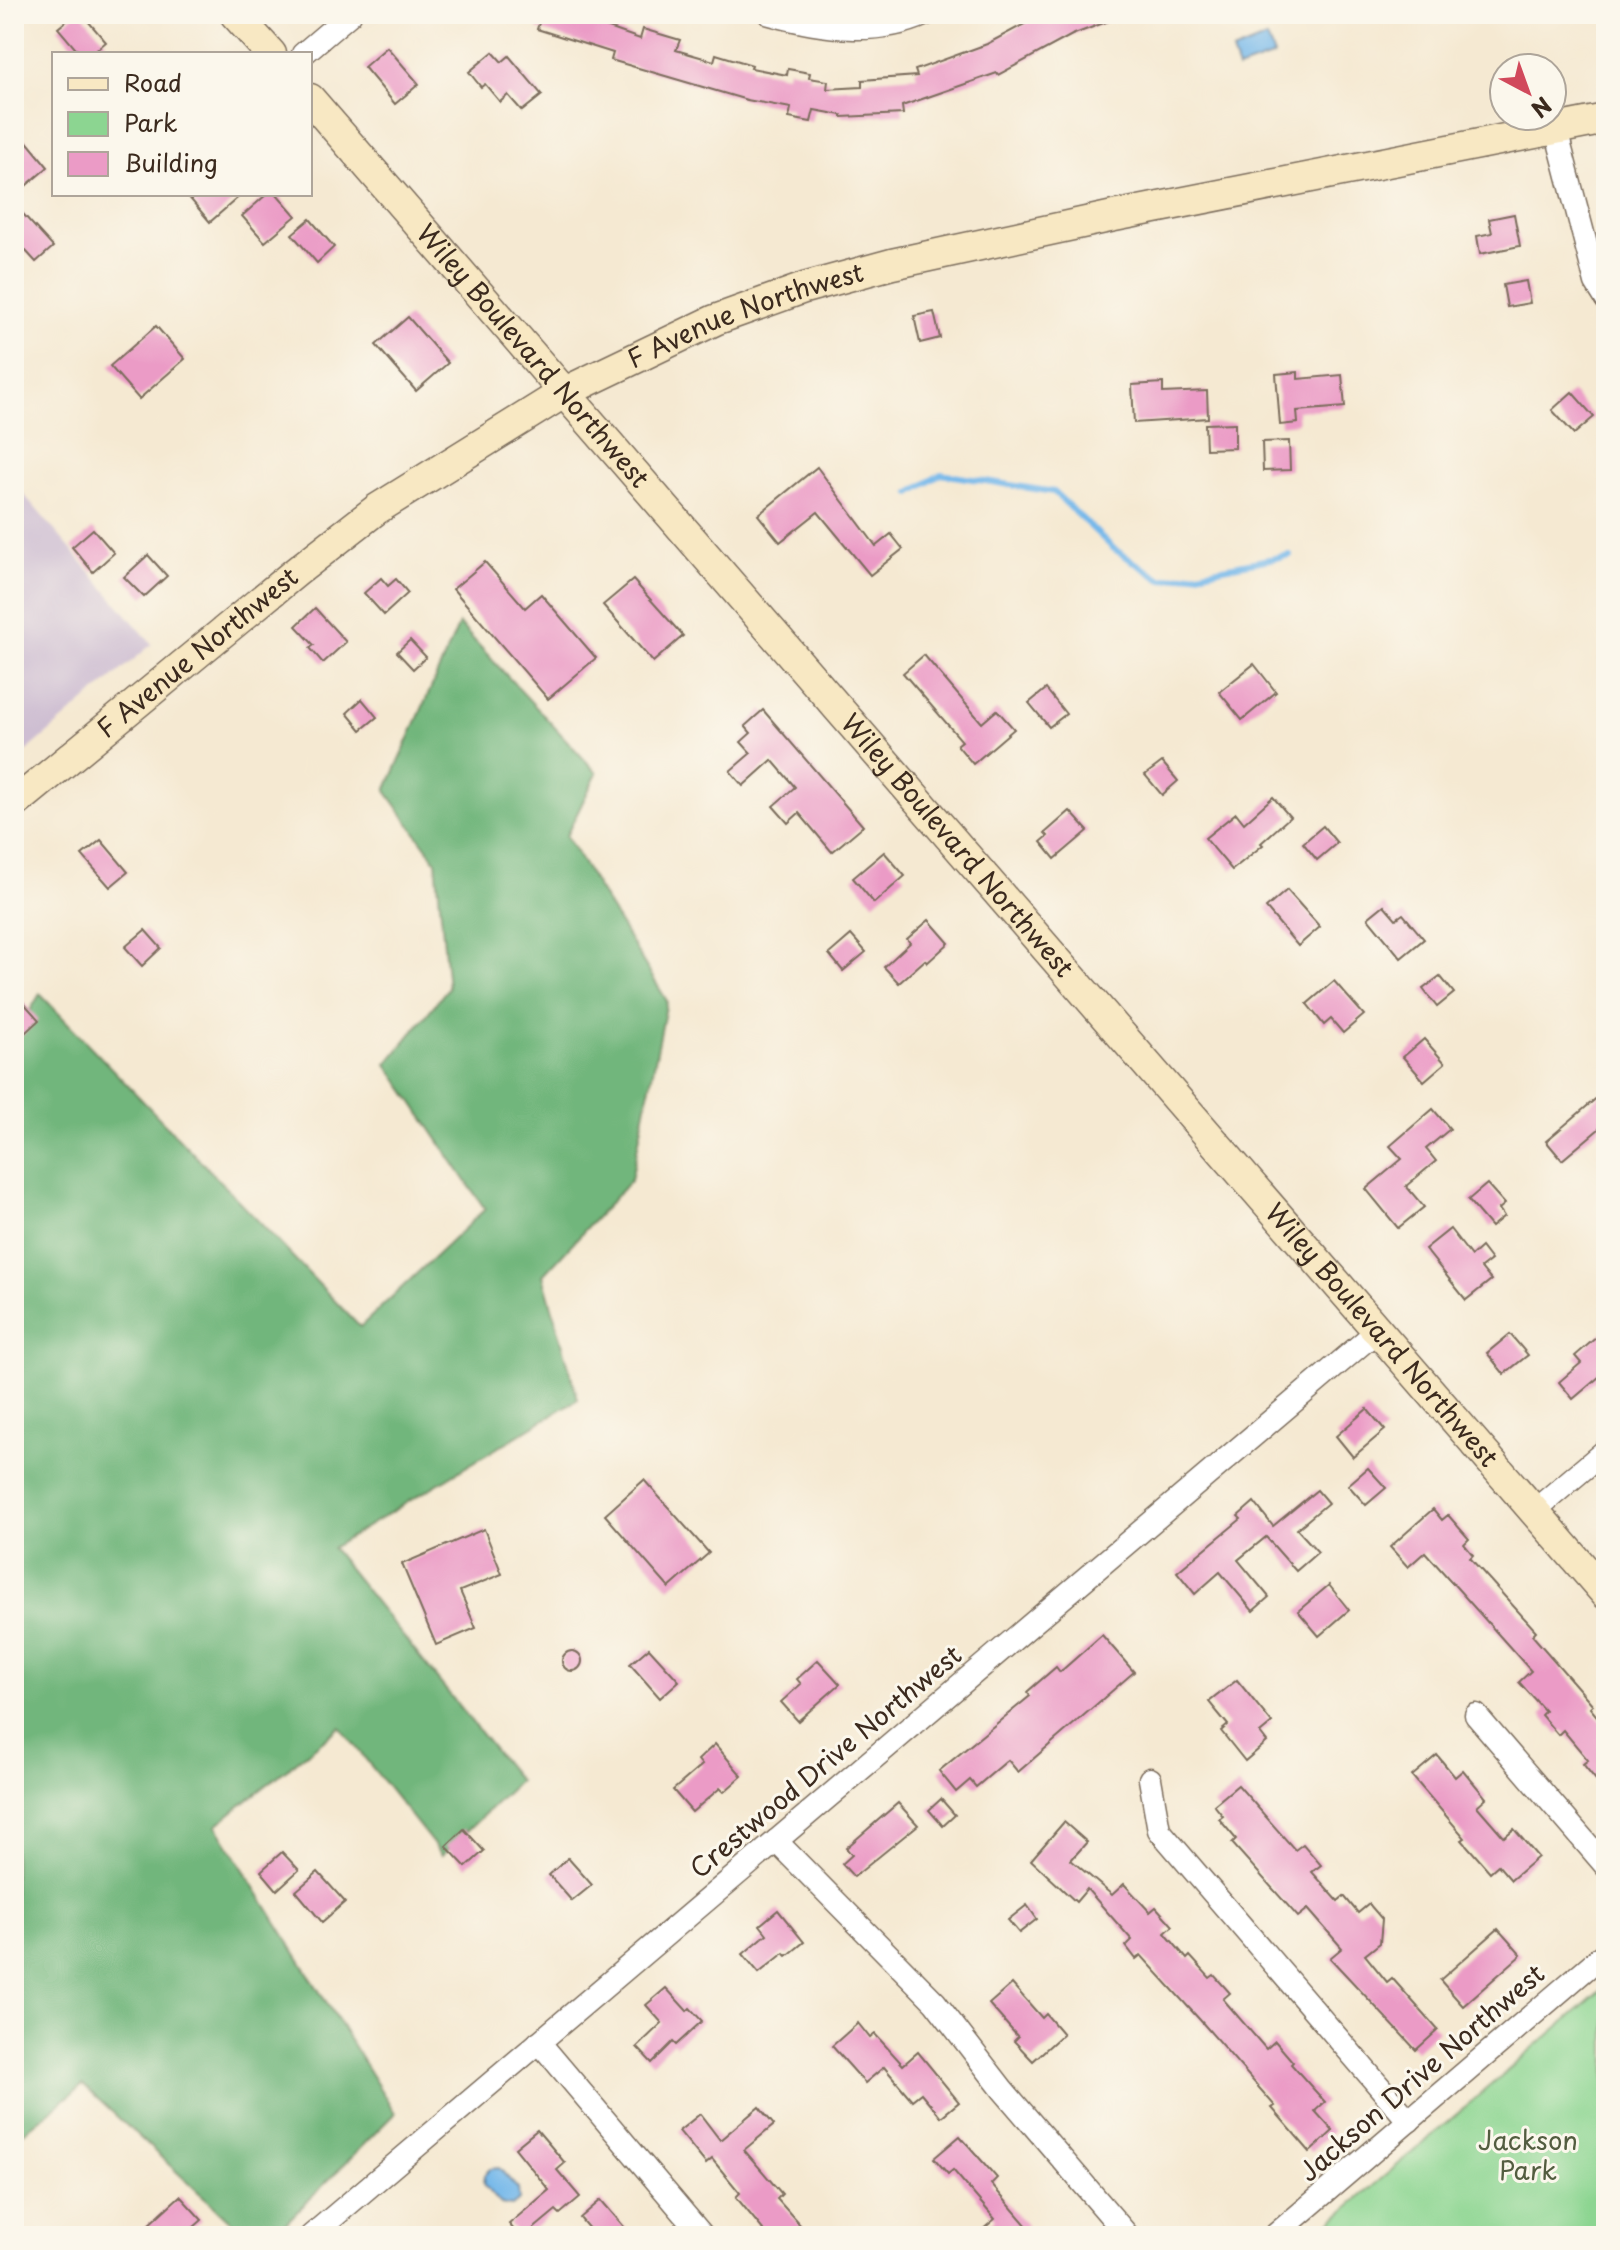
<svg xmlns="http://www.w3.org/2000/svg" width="1620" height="2250" viewBox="0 0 1620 2250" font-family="'Playpen Sans',sans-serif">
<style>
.industrial{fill:#cebed2}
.green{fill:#8cd591;stroke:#648058;stroke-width:2}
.forest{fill:#71b67b;stroke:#56704c;stroke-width:2}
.water{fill:#74b8ea;stroke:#587184;stroke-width:2}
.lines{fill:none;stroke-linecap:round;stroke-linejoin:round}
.stream{stroke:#74b8ea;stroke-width:6}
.building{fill:#eb9bc6}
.street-casing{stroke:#7c6d5d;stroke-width:25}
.secondary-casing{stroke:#7c6d5d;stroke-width:33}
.street{stroke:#fff;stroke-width:22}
.secondary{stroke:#f8e8c3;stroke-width:30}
.labels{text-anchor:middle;stroke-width:6;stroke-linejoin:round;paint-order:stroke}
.street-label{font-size:26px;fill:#3b2a1e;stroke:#fbf7ec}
.park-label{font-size:26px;fill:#535d40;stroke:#fbf7ec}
</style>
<rect width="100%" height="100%" fill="#fbf7ec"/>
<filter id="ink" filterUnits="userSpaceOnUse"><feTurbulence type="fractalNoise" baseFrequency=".0125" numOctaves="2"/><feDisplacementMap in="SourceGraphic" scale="16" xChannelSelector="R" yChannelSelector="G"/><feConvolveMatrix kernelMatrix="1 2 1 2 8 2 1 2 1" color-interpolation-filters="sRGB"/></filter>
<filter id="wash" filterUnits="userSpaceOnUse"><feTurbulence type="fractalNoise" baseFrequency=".006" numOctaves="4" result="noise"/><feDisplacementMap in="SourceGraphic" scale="32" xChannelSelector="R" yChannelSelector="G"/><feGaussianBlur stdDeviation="1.8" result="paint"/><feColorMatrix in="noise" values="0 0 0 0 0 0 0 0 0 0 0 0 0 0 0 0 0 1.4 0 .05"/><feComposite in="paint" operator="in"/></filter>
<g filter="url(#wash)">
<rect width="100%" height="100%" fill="#f5e9d2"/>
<!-- industrial -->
<polygon class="industrial" points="14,483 152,644 14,762"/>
<!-- green -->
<polygon class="green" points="1606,1986 1606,2236 1331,2236 1324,2228"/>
<!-- forest -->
<polygon class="forest" points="459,624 597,773 566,836 667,1001 631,1180 543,1275 578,1399 332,1548 519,1781 442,1855 340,1727 216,1825 395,2113 273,2236 246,2236 83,2085 14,2140 14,1037 40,994 360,1327 485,1209 387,1064 448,988 436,861 386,791"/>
<!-- water -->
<g class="water">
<polygon points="1267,38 1274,56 1238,69 1232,52"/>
<polygon points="499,2168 518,2189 519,2200 512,2206 501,2204 483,2184 484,2175 490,2169"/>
</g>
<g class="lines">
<!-- stream -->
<polyline class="stream" points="911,493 941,474 1054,492 1114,549 1162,580 1290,555"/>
</g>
<g id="blocks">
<!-- building -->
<g class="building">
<polygon points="75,14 82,14 106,42 92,54 80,54 58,28"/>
<polygon points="542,14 594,14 608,19 606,27 640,39 643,29 680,40 676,50 714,61 716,54 752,65 751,68 787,75 788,69 810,73 809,78 828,81 827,89 862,87 862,80 917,76 915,70 987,44 1043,14 1122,16 1072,35 998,75 997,73 902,106 903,114 842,117 842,115 814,110 811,122 789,118 791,108 747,100 611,60 613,53 537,29"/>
<polygon points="387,47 419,84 395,104 364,67"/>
<polygon points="493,52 502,62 509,56 542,95 522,111 508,95 500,102 485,84 481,87 469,72"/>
<polygon points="14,126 48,167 14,196"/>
<polygon points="186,194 242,194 210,222"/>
<polygon points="267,194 277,194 296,216 265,242 242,216"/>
<polygon points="14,204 53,247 36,262 14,238"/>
<polygon points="1514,214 1520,246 1480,254 1477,236 1492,233 1489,219"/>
<polygon points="310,219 334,247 317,263 292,234"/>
<polygon points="1526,281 1530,303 1507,307 1503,285"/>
<polygon points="934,312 940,338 920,343 914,316"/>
<polygon points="408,317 448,363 416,391 376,345"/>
<polygon points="156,326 185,359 139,399 110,366"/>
<polygon points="1298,372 1298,379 1342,375 1345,407 1297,411 1298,423 1280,425 1276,374"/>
<polygon points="1163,383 1163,393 1207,391 1208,418 1134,423 1132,385"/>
<polygon points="1572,392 1594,417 1574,434 1552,410"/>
<polygon points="1235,423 1235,448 1206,449 1205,424"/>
<polygon points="1289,441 1290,470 1263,471 1262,442"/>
<polygon points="817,467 876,546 891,534 903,549 870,575 818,512 780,542 758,515"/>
<polygon points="93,529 114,553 93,572 72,547"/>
<polygon points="148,555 167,576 144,597 124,577"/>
<polygon points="485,562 525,608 541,594 596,658 548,699 453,589"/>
<polygon points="381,578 388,586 396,579 408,593 384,615 364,593"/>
<polygon points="633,580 683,636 653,662 603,605"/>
<polygon points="315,608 346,642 323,663 310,648 314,645 296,626"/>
<polygon points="410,640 426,657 413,669 397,652"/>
<polygon points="924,655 982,723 997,710 1014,729 973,764 957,745 962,741 903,673"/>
<polygon points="1254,664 1276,692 1242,720 1219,692"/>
<polygon points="1046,689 1066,714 1049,727 1029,703"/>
<polygon points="362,699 377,717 361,730 347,713"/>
<polygon points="763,710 863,826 832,852 799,813 788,823 773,806 795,787 772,760 743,786 730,771 751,753 741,742 751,733 745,726"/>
<polygon points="1162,762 1178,781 1162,795 1145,775"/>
<polygon points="1273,797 1290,817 1261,843 1263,845 1232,870 1205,838 1236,813 1244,823"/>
<polygon points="1070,811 1088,831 1055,859 1041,842 1048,836 1045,833"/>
<polygon points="1323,826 1337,843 1317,860 1303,843"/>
<polygon points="101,840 128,872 110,887 82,855"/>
<polygon points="884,852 905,876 874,903 853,878"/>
<polygon points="1287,890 1320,927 1298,946 1266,908"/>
<polygon points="1384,905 1396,919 1403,914 1424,939 1401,958 1368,918"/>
<polygon points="929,920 949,943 927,963 925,960 899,983 884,967 910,943 907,939"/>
<polygon points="145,930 161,948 142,966 125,947"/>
<polygon points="851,935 866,952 843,971 829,954"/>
<polygon points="1440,976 1454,993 1437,1007 1423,989"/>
<polygon points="1334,981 1364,1015 1343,1033 1331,1019 1324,1025 1307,1004"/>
<polygon points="14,992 39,1020 14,1043"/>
<polygon points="1424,1039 1445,1063 1424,1081 1403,1057"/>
<polygon points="1606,1090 1606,1123 1562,1160 1546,1141"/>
<polygon points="1433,1109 1450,1129 1426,1149 1436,1161 1406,1186 1424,1207 1398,1228 1366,1189 1402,1159 1390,1146"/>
<polygon points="1487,1184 1505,1204 1499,1209 1504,1216 1491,1227 1468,1200"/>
<polygon points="1450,1229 1471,1256 1481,1247 1491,1260 1481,1268 1491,1280 1466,1300 1425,1249"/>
<polygon points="1606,1329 1606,1371 1573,1399 1559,1382 1581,1363 1575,1356"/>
<polygon points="1510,1334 1528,1355 1504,1374 1487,1353"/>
<polygon points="1367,1409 1385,1430 1353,1457 1336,1436"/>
<polygon points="1368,1468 1386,1488 1366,1505 1348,1485"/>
<polygon points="644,1480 709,1553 669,1588 605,1515"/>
<polygon points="1317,1490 1328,1503 1297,1529 1318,1552 1296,1571 1266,1537 1238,1560 1269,1597 1253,1611 1220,1572 1195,1594 1177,1572 1241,1519 1238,1516 1254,1502 1273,1526"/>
<polygon points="1433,1509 1442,1520 1448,1515 1469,1539 1464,1544 1473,1555 1470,1558 1536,1631 1532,1635 1593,1705 1590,1708 1606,1727 1606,1781 1601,1775 1596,1780 1583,1764 1588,1760 1563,1730 1558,1735 1541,1715 1545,1711 1519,1682 1531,1671 1425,1552 1408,1567 1390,1547"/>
<polygon points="484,1529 502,1574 460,1591 476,1628 436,1645 402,1564"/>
<polygon points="1329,1585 1349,1610 1319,1636 1298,1611"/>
<polygon points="1102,1635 1134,1672 1018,1772 1008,1760 976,1787 970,1780 956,1792 939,1771 1030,1696 1027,1692 1056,1667 1060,1672"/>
<polygon points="649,1648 679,1681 660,1698 630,1664"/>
<circle cx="572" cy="1661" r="10"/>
<polygon points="818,1660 840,1684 798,1721 781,1702 801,1684 797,1679"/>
<polygon points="1237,1680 1272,1723 1260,1733 1267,1742 1245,1761 1221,1731 1228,1725 1209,1702"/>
<polygon points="715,1744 742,1776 724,1792 720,1788 692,1812 673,1790 702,1765 698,1760"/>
<polygon points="1437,1755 1455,1777 1463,1770 1486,1798 1477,1806 1504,1837 1514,1829 1538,1857 1511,1880 1498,1865 1490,1872 1462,1840 1465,1838 1412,1776"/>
<polygon points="1238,1785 1295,1850 1303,1844 1321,1865 1312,1872 1338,1901 1344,1896 1358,1913 1369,1904 1382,1919 1380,1943 1365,1955 1387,1982 1392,1978 1438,2030 1416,2050 1330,1958 1342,1948 1308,1909 1298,1917 1232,1843 1236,1839 1219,1819 1223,1816 1214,1805"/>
<polygon points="941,1799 955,1815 943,1826 929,1810"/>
<polygon points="898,1803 918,1825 854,1877 842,1864 852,1855 846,1848"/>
<polygon points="1064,1822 1087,1842 1071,1860 1112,1895 1124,1884 1150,1912 1156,1907 1173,1926 1165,1933 1187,1959 1190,1956 1210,1978 1214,1975 1230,1993 1223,1999 1266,2049 1275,2041 1293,2062 1291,2064 1325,2102 1315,2111 1333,2131 1310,2152 1272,2108 1275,2106 1200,2020 1141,1955 1136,1959 1126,1946 1132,1940 1087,1889 1076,1902 1031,1860"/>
<polygon points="464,1829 484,1851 466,1867 446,1846"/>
<polygon points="282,1852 299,1870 277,1890 261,1871"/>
<polygon points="568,1858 592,1885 572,1901 549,1875"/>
<polygon points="318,1872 345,1902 322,1922 296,1891"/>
<polygon points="1027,1905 1037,1919 1019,1933 1008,1920"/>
<polygon points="778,1910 804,1942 787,1956 784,1953 759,1973 743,1954 767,1934 760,1925"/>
<polygon points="1498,1929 1521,1955 1463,2006 1440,1980"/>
<polygon points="1012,1984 1042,2018 1046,2014 1063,2034 1033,2061 1014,2041 1018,2037 989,2004"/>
<polygon points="666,1988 687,2011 690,2008 702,2021 676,2045 673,2042 652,2063 637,2047 662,2023 646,2005"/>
<polygon points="858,2023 870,2038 875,2034 903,2065 918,2052 959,2102 941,2117 921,2093 912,2100 884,2067 865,2083 832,2046"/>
<polygon points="759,2107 774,2125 744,2150 782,2194 777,2199 810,2236 768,2236 736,2197 740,2193 712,2159 706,2164 679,2131 700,2114 720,2140"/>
<polygon points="537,2130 565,2163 557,2170 580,2197 560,2214 556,2210 525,2236 519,2236 509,2224 549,2190 515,2148"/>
<polygon points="960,2136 997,2178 991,2184 1027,2226 1015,2236 975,2236 995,2219 953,2170 948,2174 934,2158"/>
<polygon points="180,2196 202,2220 184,2236 136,2236"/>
<polygon points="601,2200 632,2236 595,2236 580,2218"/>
</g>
</g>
</g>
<g filter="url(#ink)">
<use href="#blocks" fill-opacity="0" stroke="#7c6d5d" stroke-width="2"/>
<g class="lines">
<!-- street casing -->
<g class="street-casing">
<g id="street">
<path d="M770 14C820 28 877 37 926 14"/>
<polyline points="303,54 350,14"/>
<polyline points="1556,130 1596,283 1606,299"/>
<polyline points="1534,1511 1606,1450"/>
<polyline points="1476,1715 1606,1866"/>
<polyline points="1150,1779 1159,1830 1409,2121"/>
<polyline points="776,1841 935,2002 1003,2090 1128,2236"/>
<polyline points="539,2042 703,2236"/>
<polyline points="311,2236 1378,1330"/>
<polyline points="1274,2236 1606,1952"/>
</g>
</g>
<!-- secondary casing -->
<g class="secondary-casing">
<g id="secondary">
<polyline points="235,14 271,54"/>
<path id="s1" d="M310 99 1606 1594"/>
<path id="s2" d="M14 804 296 572 377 509 565 392 715 320 804 288 892 264 1114 216 1606 119"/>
</g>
</g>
<!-- street -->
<use href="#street" class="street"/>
<!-- secondary -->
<use href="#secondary" class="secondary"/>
</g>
</g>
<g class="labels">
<!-- street labels -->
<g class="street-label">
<text dy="9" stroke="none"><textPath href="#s2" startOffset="886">F Avenue Northwest</textPath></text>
<text dy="9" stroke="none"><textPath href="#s1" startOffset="340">Wiley Boulevard Northwest</textPath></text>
<text dy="9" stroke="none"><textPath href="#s2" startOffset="238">F Avenue Northwest</textPath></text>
<text dy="9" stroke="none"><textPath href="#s1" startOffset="988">Wiley Boulevard Northwest</textPath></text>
<text dy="9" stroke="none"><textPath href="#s1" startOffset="1636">Wiley Boulevard Northwest</textPath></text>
<text transform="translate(826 1762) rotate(-40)" y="9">Crestwood Drive Northwest</text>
<text transform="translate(1422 2073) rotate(-41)" y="9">Jackson Drive Northwest</text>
</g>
<!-- park labels -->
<g class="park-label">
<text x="1528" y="2150">Jackson<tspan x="1528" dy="30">Park</tspan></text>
</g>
</g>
<!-- margin -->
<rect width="1620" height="2250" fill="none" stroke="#fbf7ec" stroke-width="48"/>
<!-- legend -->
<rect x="52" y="52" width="260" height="144" fill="#fbf7ec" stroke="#aea59a" stroke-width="2"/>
<rect x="68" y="78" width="40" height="12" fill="#f8e8c3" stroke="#aea59a" stroke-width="2"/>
<text x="124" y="92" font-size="24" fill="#3b2a1e">Road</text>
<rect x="68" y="112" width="40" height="24" fill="#8cd591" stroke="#aea59a" stroke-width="2"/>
<text x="124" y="132" font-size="24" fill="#3b2a1e">Park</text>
<rect x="68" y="152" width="40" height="24" fill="#eb9bc6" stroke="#aea59a" stroke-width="2"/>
<text x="124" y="172" font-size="24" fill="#3b2a1e">Building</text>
<!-- north arrow -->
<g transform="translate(1528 92) rotate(139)"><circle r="38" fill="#fbf7ec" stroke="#aea59a" stroke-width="2"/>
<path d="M0-6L14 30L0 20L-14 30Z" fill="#d1495b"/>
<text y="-12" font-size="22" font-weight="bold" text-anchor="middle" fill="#3b2a1e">N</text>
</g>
</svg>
